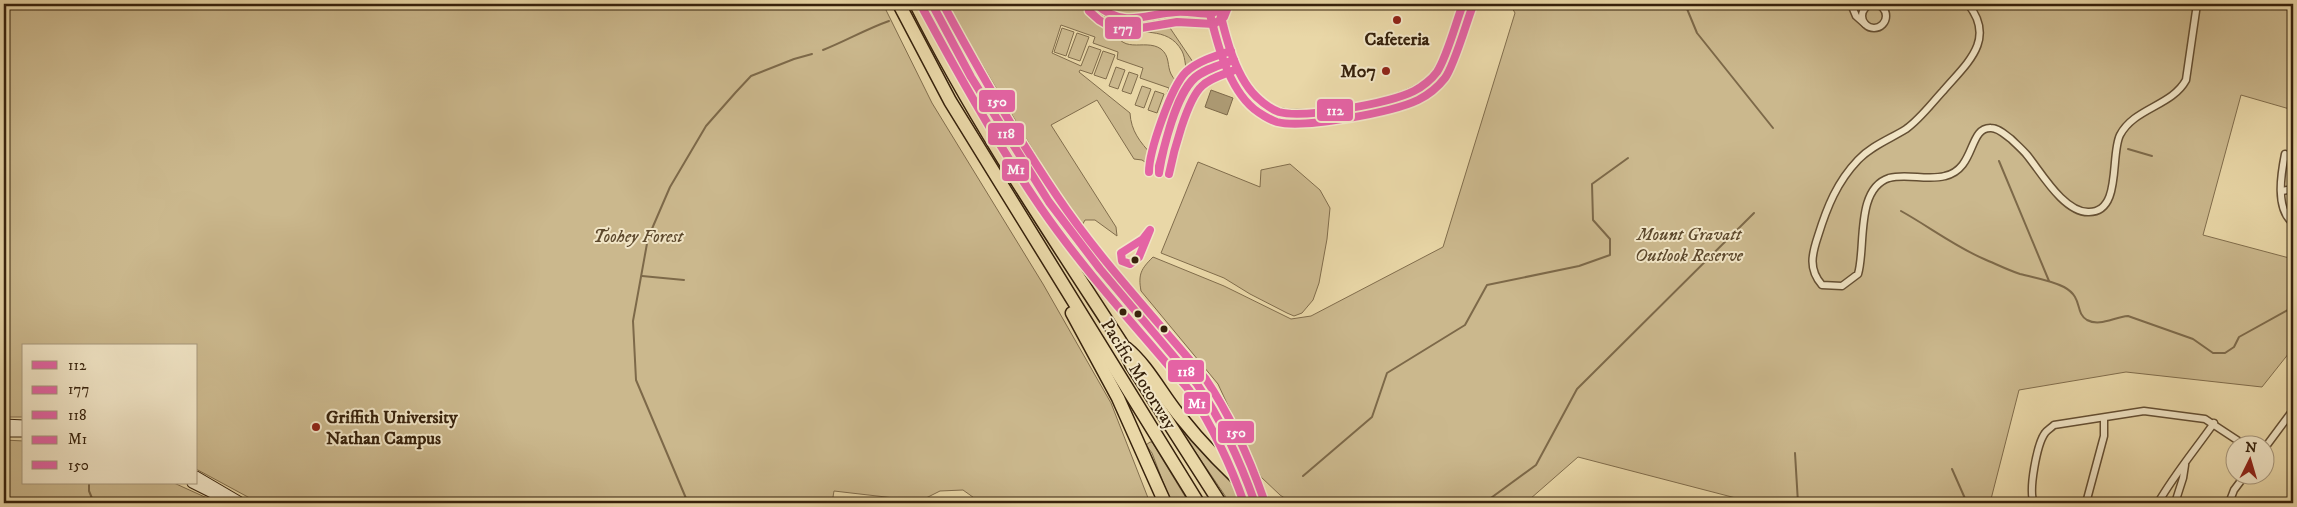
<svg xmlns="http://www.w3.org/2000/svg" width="2297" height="507" viewBox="0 0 2297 507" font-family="'IM FELL DW Pica',serif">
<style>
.green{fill:#cbb88d;stroke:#816d4c}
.water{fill:#ac9972;stroke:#7d6949}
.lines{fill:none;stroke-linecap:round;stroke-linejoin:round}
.stream{stroke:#7d6949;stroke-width:2}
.street-casing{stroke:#644f33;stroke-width:9}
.secondary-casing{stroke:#37220c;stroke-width:11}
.highway-casing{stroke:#37220c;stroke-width:15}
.street{stroke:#f1e5c6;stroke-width:6}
.secondary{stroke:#f1e5c6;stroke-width:9}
.highway{stroke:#e9d7a7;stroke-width:12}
.bus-1-casing{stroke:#f1e5c6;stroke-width:11}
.bus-2-casing{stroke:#f1e5c6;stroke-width:11}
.bus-3-casing{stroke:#f1e5c6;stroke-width:11}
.bus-4-casing{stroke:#f1e5c6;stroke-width:11}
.bus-5-casing{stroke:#f1e5c6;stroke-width:11}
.bus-1{stroke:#e463a4;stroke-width:8}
.bus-2{stroke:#e463a4;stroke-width:8}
.bus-3{stroke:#e463a4;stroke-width:8}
.bus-4{stroke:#e463a4;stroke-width:8}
.bus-5{stroke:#e463a4;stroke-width:8}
.poi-dot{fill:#8f2418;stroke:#f1e5c6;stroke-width:2}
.bus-dot{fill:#37220c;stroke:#f1e5c6;stroke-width:2}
.labels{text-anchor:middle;stroke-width:4;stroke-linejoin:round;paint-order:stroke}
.poi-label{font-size:18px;font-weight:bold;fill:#37220c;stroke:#f1e5c6}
.park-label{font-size:18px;font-style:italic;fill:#5c482c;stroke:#f1e5c6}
.street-label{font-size:18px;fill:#37220c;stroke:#f1e5c6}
.line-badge{stroke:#f1e5c6;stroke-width:2}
.badge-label{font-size:14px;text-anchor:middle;font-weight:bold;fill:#fff}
</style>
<rect width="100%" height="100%" fill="#e9d7a7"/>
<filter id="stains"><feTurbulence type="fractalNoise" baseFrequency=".004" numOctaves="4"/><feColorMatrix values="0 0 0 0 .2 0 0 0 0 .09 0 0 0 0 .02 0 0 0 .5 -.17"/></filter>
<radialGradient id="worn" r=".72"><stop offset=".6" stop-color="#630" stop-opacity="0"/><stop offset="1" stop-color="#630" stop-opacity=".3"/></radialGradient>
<!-- green -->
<g class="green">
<polygon points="4,4 883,4 932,103 1043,284 1111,403 1150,503 977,503 977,500 963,490 940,491 920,501 834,491 832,503 259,503 196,469 196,346 24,346 24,417 4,417"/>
<path d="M946 4H1086L1099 17 1112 22C1119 59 1144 37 1161 49 1170 56 1167 66 1171 74 1173 79 1178 82 1182 85L1168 121 1159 118 1169 88 1140 78 1143 68 1117 59 1118 52 1093 43 1095 37 1061 25 1052 53 1081 66 1089 46 1101 50 1092 74 1080 70 1079 72 1130 113C1131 131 1140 142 1152 155L1148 164 1142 160 1134 159 1097 100 1051 125 1116 227 1117 236 1095 220H1085L1080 229Z"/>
<path d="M1104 4H1179L1176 8C1151 14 1126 22 1104 4Z"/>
<path d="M1510 4H2293V110L2241 95 2203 235 2293 259V348L2262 387 2126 372 2019 390 1990 503H1755L1578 457 1530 499 1520 503H1292L1280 495 1261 477 1218 384 1141 291C1138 274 1141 269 1153 257L1224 286 1291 319 1311 316 1443 247 1515 13Z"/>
<path d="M1161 21 1166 22 1197 68 1188 78C1185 69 1186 59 1182 51 1167 24 1139 38 1117 24L1135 25Z"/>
<polygon points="1062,28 1074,32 1066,56 1054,52"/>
<polygon points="1077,33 1089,37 1080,61 1068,57"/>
<polygon points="1103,51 1115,55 1106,79 1094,75"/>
<polygon points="1116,67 1125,70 1118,89 1109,86"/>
<polygon points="1129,72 1138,75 1131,94 1122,91"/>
<polygon points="1142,86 1151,89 1144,108 1135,105"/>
<polygon points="1155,91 1164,94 1157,113 1148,110"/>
<polygon points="1198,162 1260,187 1261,170 1290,164 1320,190 1330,208 1327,239 1319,283 1313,300 1302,313 1294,316 1287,313 1250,294 1224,278 1161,253"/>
<polygon points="1178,420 1247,496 1250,503 1230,503 1175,422"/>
<polygon points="4,440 24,441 24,483 174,483 218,503 4,503"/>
<polygon points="1150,442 1152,442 1189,503 1171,503 1152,453 1146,445"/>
</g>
<!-- water -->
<polygon class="water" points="1211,90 1233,98 1227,115 1205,107"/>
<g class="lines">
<!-- stream -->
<g class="stream">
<polyline points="1685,4 1697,33 1773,128"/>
<polyline points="943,11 964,4"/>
<path d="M823 50C846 41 866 29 889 21"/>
<polyline points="2128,149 2152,156"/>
<polyline points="1999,161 2049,281"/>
<path d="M1901 211C1928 226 1956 247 1984 259 1996 264 2008 270 2020 274 2035 278 2050 280 2064 287 2084 298 2074 312 2087 320 2100 327 2114 317 2128 316L2193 339 2213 353H2225L2234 347 2239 337 2293 307"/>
<polyline points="642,276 684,280"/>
<polyline points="1795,453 1798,503"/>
<polyline points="1952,469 1967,503"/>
<polyline points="1303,476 1372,417 1387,373 1465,325 1487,285 1579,266 1610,255 1610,239 1593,220 1592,184 1628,158"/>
<polyline points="89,483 89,491 94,503"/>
<polyline points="4,503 23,500 67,501 73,503"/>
<polyline points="688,503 636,380 633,321 648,238 670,187 706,126 736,92 751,76 794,59 812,54"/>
<polyline points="1484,503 1536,465 1577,389 1754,213"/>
</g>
<!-- street casing -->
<g class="street-casing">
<g id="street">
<circle cx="1874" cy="16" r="12"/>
<path d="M1096 4C1123 34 1167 13 1198 4"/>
<polyline points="1851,4 1856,16 1865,24"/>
<path d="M1968 4C1997 40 1966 64 1943 91 1931 104 1920 119 1906 129 1890 139 1871 146 1858 160 1837 182 1827 207 1818 236 1812 254 1808 269 1822 285L1842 286 1858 274C1866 248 1855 189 1889 178 1907 173 1927 181 1945 176 1976 169 1968 127 1991 128 1999 128 2005 135 2011 139 2016 144 2022 149 2027 155 2041 172 2064 213 2089 212 2122 212 2110 155 2120 135 2134 108 2172 106 2186 80L2197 4"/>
<path d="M1218 6C1228 37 1233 81 1261 101 1266 105 1275 111 1281 112 1312 118 1399 103 1424 84 1428 81 1434 76 1437 71 1445 58 1461 19 1463 4"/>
<polyline points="1178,12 1208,14 1223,30"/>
<path d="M2285 154C2281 174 2275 209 2293 223"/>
<polyline points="2282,191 2293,189"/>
<polyline points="2264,449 2293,410"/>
<path d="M2034 503C2028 491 2037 444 2045 433 2047 430 2051 428 2054 425L2144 411 2205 419 2243 444"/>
<polyline points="2086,503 2104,436 2104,418"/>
<path d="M2158 503C2174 475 2195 450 2214 423"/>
<polyline points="2175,503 2183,478 2185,465"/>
<polyline points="2229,503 2234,490 2246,474"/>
</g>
</g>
<!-- secondary casing -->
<g class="secondary-casing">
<g id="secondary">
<polyline points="4,424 24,425"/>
<polyline points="4,432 24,432"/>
<polyline points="196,476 242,503"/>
<polyline points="192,483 224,499"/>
</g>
</g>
<!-- highway casing -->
<g class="highway-casing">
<g id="highway">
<polyline points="899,4 950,101 1198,503"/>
<path d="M916 4C975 122 1050 233 1122 344L1131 364 1220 503"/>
<polyline points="1072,313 1118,398 1165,503"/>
<path d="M1126 348C1147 365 1161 393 1178 414 1204 447 1233 476 1264 503"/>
</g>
</g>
<!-- street -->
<use href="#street" class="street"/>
<!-- secondary -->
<use href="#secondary" class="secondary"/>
<!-- highway -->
<use href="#highway" class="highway"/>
<!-- bus-1 casing -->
<g class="bus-1-casing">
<g id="bus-1">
<path d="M1096 4C1124 29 1144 14 1176 12 1188 11 1199 14 1211 14L1216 11 1218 4"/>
<path d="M1218 4C1225 34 1235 80 1260 100 1264 104 1273 110 1279 112 1304 119 1390 103 1414 91 1422 87 1432 79 1437 72 1447 57 1456 22 1463 4"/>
<path d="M1234 60C1221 65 1206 69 1195 78 1176 95 1163 148 1159 173V166C1166 142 1175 98 1192 80 1203 69 1220 65 1234 60Z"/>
<polygon points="1150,230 1139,257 1130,264 1122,261 1121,253 1143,239"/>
</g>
</g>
<!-- bus-2 casing -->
<g class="bus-2-casing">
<g id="bus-2">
<path d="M1208 6C1216 39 1227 87 1254 109 1259 113 1270 120 1277 122 1304 129 1393 112 1418 100 1428 95 1438 87 1445 78 1454 66 1466 24 1472 8"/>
<polyline points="1089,11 1099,20 1111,27 1135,29 1177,22 1214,24 1224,17 1228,7"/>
<path d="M1149 172C1149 151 1171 87 1186 72 1198 61 1215 56 1231 51"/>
<path d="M1169 174C1173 154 1187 99 1202 86 1211 77 1226 74 1237 69"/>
</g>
</g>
<!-- bus-3 casing -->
<g class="bus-3-casing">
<path id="bus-3" d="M932 4 971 77 1049 202 1100 269 1197 384C1222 421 1240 461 1255 503"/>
</g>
<!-- bus-4 casing -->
<g class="bus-4-casing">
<path id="bus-4" d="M923 9C959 76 997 144 1041 208 1085 272 1139 330 1189 390 1212 426 1230 463 1244 503"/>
</g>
<!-- bus-5 casing -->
<g class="bus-5-casing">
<path id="bus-5" d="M943 4C978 69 1015 134 1057 196 1100 260 1155 318 1205 378 1230 415 1249 457 1264 500"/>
</g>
<!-- bus-1 -->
<use href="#bus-1" class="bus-1"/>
<!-- bus-2 -->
<use href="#bus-2" class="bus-2"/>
<!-- bus-3 -->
<use href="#bus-3" class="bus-3"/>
<!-- bus-4 -->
<use href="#bus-4" class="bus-4"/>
<!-- bus-5 -->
<use href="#bus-5" class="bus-5"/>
</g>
<!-- markers -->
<g class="poi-dot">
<circle cx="1397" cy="20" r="5"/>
<circle cx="1386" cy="71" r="5"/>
<circle cx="316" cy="427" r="5"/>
</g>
<g class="bus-dot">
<circle cx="1135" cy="260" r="4.5"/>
<circle cx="1123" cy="312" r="4.5"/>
<circle cx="1138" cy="314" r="4.5"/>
<circle cx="1164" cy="329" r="4.5"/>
</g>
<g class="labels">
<!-- poi labels -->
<g class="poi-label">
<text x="1397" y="45">Cafeteria</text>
<text x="1376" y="77" text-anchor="end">M07</text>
<text x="326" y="423" text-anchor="start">Griffith University<tspan x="326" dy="21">Nathan Campus</tspan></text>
</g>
<!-- park labels -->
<g class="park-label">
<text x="1689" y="240">Mount Gravatt<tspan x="1689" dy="21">Outlook Reserve</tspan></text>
<text x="638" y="242">Toohey Forest</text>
</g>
<!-- street labels -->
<g class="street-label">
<text transform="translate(1139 374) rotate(58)" y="6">Pacific Motorway</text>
</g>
</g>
<g class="line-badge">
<rect x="1104" y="16" width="38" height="24" rx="5" fill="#e463a4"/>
<rect x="978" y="89" width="38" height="24" rx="5" fill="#e463a4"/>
<rect x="1316" y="98" width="38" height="24" rx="5" fill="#e463a4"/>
<rect x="987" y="122" width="38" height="24" rx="5" fill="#e463a4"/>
<rect x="1001" y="158" width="29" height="24" rx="5" fill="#e463a4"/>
<rect x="1167" y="359" width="38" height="24" rx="5" fill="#e463a4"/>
<rect x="1183" y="391" width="28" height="24" rx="5" fill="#e463a4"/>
<rect x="1217" y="420" width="38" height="24" rx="5" fill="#e463a4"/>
</g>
<g class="badge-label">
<text x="1123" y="33">177</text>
<text x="997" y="106">150</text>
<text x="1335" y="115">112</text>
<text x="1006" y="138">118</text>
<text x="1016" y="174">M1</text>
<text x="1186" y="376">118</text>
<text x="1197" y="408">M1</text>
<text x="1236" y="437">150</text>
</g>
<!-- margin -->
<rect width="2297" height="507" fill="none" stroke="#e9d7a7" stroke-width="20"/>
<rect x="5" y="5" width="2287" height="497" fill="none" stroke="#37220c" stroke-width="2.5"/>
<rect x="10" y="10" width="2277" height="487" fill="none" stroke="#37220c"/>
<!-- legend -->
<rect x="22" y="344" width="175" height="140" fill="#f1e5c6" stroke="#a7977c"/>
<rect x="32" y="361" width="25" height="8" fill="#e463a4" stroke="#a7977c"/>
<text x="68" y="370" font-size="15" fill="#37220c">112</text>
<rect x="32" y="386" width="25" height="8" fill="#e463a4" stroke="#a7977c"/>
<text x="68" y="394" font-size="15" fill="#37220c">177</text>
<rect x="32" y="411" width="25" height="8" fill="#e463a4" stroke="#a7977c"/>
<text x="68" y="420" font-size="15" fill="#37220c">118</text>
<rect x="32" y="436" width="25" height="8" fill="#e463a4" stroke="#a7977c"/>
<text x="68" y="444" font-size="15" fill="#37220c">M1</text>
<rect x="32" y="461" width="25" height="8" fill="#e463a4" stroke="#a7977c"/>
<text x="68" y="470" font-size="15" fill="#37220c">150</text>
<!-- north arrow -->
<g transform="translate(2250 460) rotate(5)"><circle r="24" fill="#f1e5c6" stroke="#a7977c"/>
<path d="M0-4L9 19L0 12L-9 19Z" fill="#8f2418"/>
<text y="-8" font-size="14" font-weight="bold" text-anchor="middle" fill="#37220c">N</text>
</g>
<rect width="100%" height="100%" filter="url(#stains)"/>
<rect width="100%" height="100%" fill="url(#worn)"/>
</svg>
